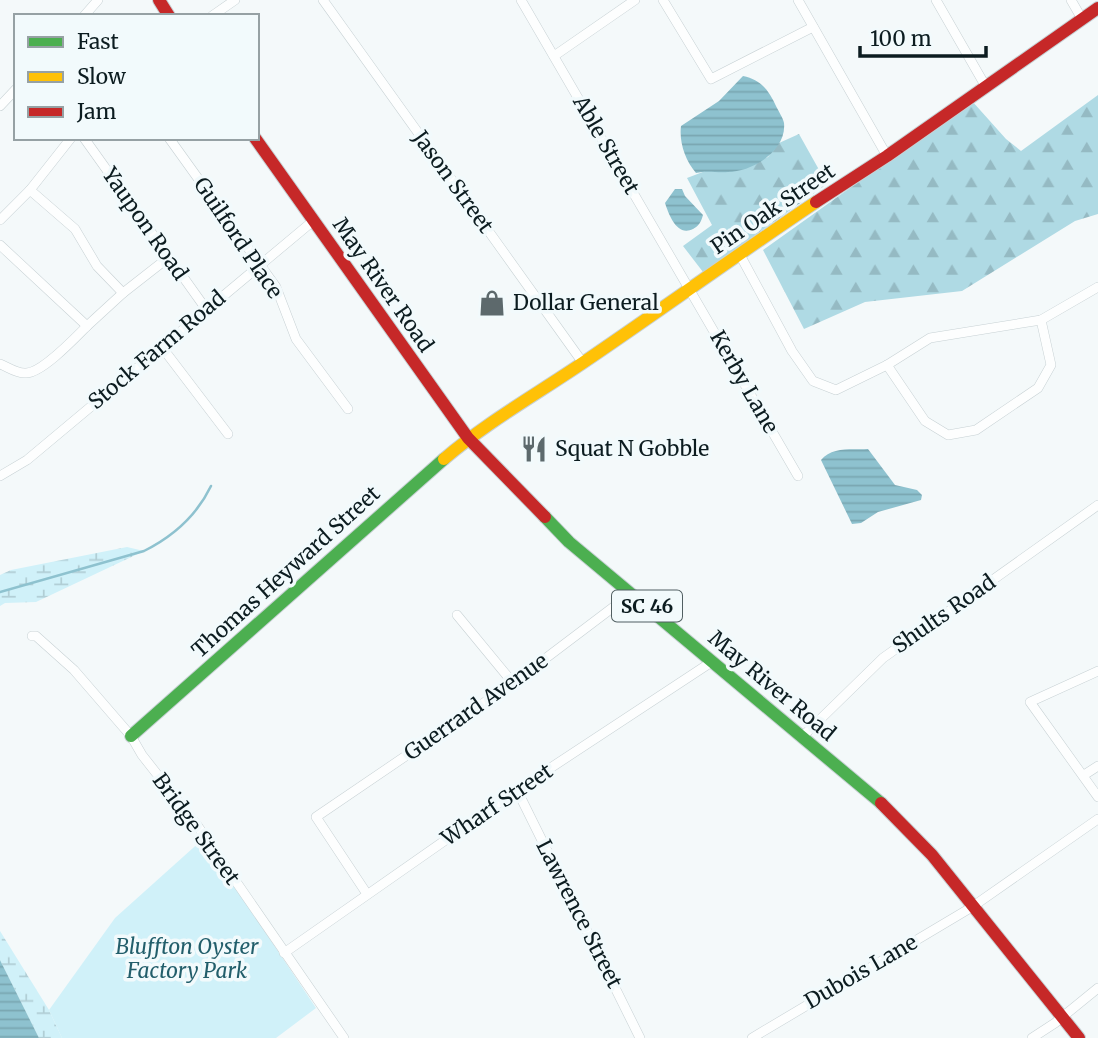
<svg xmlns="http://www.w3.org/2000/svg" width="1098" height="1038" viewBox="0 0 1098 1038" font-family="Merriweather,serif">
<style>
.forest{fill:url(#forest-firs)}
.wetland{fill:url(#wetland-marsh)}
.park{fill:#d0f1f9}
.water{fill:url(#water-rules)}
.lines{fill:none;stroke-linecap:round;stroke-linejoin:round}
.stream{stroke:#8ec2cf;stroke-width:2.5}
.street-casing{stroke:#c7d1d4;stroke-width:10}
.fast-casing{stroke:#c7d1d4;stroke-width:14}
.slow-casing{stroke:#c7d1d4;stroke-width:14}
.jam-casing{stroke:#c7d1d4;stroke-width:14}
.street{stroke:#fdfefe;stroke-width:9}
.fast{stroke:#4caf50;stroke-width:12}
.slow{stroke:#ffc107;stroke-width:12}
.jam{stroke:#c62828;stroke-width:12}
.labels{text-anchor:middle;stroke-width:7;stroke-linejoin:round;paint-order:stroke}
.shield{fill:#f2fafc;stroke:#515f62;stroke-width:2}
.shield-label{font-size:19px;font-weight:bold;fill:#0c1c20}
.street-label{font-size:21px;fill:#0c1c20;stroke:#f2fafc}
.poi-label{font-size:21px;fill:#0c1c20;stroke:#f2fafc;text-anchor:start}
.park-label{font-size:21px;font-style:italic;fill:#225e6b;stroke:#f2fafc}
</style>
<defs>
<pattern id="forest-firs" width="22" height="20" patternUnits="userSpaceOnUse" patternTransform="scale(1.75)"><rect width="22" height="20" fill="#afdae4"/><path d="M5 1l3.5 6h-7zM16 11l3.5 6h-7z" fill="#95bac3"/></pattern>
<pattern id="wetland-marsh" width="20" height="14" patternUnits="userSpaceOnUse" patternTransform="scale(1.75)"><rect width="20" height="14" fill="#d0f1f9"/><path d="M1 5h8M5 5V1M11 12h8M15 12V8" fill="none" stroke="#b1ced5"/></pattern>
<pattern id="water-rules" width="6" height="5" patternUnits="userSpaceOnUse" patternTransform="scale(1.75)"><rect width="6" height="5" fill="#8ec2cf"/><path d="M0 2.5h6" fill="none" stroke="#79a6b1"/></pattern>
</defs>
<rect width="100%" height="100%" fill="#f4f9fa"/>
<!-- forest -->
<g class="forest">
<polygon points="1098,95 1098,214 1075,221 962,291 865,302 804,329 763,250 972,101 1006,139 1021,151"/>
<polygon points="799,134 827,184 703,272 683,246 712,225 687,178 708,170 728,172 768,157 779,143"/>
</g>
<!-- wetland -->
<g class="wetland">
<polygon points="127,547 144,551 36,602 5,603 0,606 0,575 11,570"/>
<polygon points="0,931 49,1010 62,1038 39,1038 0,960"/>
</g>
<!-- park -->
<polygon class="park" points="203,839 316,1008 276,1038 62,1038 49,1010 115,918"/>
<!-- water -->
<g class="water">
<path d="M743 76C762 80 769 91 777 108 779 112 783 118 784 123 787 151 752 172 728 172 716 173 708 170 696 173 685 160 679 142 681 126L719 101Z"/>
<path d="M675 189H682L685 196 703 215C701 222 699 226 693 229 677 237 669 215 665 203Z"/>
<path d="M868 449 895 485 917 490 922 495 921 500 878 512 861 523 852 524 821 460C832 446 852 450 868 449Z"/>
<polygon points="0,960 39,1038 0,1038"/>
</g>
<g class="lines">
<!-- stream -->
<path class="stream" d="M0 592 144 551C172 537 197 515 211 486"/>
<!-- street casing -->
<g class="street-casing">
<g id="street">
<polyline points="323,0 583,363"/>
<polyline points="521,0 798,476"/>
<polyline points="663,0 711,79 813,27"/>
<polyline points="798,0 887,156"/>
<polyline points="936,0 986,87"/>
<polyline points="1071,0 1082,19"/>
<polyline points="84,16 98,0"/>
<polyline points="212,16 235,0"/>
<polyline points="554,56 635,0"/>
<polyline points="0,106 16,89"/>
<polyline points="84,138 206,309"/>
<polyline points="169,138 276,287 296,339 348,409"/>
<polyline points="30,190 75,229 97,266 123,293"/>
<polyline points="0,220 30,190 71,138"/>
<polyline points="0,245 87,326 123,293 169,257"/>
<polyline points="739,253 792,351 813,381 836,390 887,365 930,338 1041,320 1098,287"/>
<polyline points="161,346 228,434"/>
<path d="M0 364C8 367 17 374 26 373 42 373 75 338 87 326"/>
<polyline points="887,365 925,421 948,435 976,430 1038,388 1051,365 1041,320"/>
<polyline points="0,476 27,460 313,221"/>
<polyline points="457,615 513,683"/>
<polyline points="32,636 36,636 74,670 131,736 142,755 197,825 344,1038"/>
<polyline points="1098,671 1030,702 1098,797"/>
<polyline points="802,737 883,658 1098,505"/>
<polyline points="1084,775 1098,766"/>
<polyline points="517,790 640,1038"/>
<polyline points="367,894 316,817 513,683 632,593"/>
<polyline points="284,953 517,790 713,661"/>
<polyline points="752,1038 972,907 1098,819"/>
<polyline points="1032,1038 1055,1023 1098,988"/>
</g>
</g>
<!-- fast casing -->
<g class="fast-casing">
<g id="fast">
<polyline points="545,517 569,542 881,803"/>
<polyline points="131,736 444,459"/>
</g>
</g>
<!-- slow casing -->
<g class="slow-casing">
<path id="slow" d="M444 459C487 422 537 394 584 362 662 309 738 254 816 202"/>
</g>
<!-- jam casing -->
<g class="jam-casing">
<g id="jam">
<polyline points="159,0 169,16"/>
<polyline points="255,138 468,438 545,517"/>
<polyline points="816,202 887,156 1098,8"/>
<polyline points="881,803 932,855 1079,1038"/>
</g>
</g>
<!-- street -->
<use href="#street" class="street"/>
<!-- fast -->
<use href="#fast" class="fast"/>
<!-- slow -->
<use href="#slow" class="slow"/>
<!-- jam -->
<use href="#jam" class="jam"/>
</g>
<!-- icons -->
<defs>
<g id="shop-bare" transform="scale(2.1)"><path d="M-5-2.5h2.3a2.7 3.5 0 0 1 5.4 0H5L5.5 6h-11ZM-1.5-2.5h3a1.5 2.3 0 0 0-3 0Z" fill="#5d696c" stroke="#f2fafc" stroke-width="2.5" paint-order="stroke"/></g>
<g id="restaurant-bare" transform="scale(2.1)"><path d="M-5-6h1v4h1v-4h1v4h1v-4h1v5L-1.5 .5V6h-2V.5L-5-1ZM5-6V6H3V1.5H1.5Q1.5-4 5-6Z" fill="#5d696c" stroke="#f2fafc" stroke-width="2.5" paint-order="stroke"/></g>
</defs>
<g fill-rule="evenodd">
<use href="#shop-bare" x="492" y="303"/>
<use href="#restaurant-bare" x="534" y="449"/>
</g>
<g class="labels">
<!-- shield labels -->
<rect class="shield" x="612" y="590.5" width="70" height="31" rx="5"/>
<g class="shield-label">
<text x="647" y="613">SC 46</text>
</g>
<!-- street labels -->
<g class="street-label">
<text transform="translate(606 145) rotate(60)" y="7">Able Street</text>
<text transform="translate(453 182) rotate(54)" y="7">Jason Street</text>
<text transform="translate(773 209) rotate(-34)" y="7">Pin Oak Street</text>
<text transform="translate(145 224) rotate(55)" y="7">Yaupon Road</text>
<text transform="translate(238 238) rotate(56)" y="7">Guilford Place</text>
<text transform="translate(383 285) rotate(55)" y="7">May River Road</text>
<text transform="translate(157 350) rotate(-40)" y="7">Stock Farm Road</text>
<text transform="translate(744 382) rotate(60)" y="7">Kerby Lane</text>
<text transform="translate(286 572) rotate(-42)" y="7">Thomas Heyward Street</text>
<text transform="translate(944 614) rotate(-35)" y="7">Shults Road</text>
<text transform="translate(772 686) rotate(40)" y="7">May River Road</text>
<text transform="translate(476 707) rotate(-35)" y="7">Guerrard Avenue</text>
<text transform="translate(497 805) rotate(-34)" y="7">Wharf Street</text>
<text transform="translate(196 829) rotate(54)" y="7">Bridge Street</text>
<text transform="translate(579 914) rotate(63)" y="7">Lawrence Street</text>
<text transform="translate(861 972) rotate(-30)" y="7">Dubois Lane</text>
</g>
<!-- poi labels -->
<g class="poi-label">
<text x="513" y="310">Dollar General</text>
<text x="555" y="456">Squat N Gobble</text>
</g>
<!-- park labels -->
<g class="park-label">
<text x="187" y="954">Bluffton Oyster<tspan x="187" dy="24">Factory Park</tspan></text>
</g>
</g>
<!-- legend -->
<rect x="14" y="14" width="245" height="126" fill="#f2fafc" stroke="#96a1a4" stroke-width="2"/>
<rect x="28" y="37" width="35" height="10" fill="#4caf50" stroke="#96a1a4" stroke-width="2"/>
<text x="77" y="49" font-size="21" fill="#0c1c20">Fast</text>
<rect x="28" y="72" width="35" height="10" fill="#ffc107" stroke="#96a1a4" stroke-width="2"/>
<text x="77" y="84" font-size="21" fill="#0c1c20">Slow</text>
<rect x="28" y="107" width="35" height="10" fill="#c62828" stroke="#96a1a4" stroke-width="2"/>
<text x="77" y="119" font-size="21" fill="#0c1c20">Jam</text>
<!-- scale -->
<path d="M860 46v10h126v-10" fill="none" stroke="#0c1c20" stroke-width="3.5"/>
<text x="870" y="46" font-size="21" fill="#0c1c20" stroke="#f2fafc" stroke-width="5" paint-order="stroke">100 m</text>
</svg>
